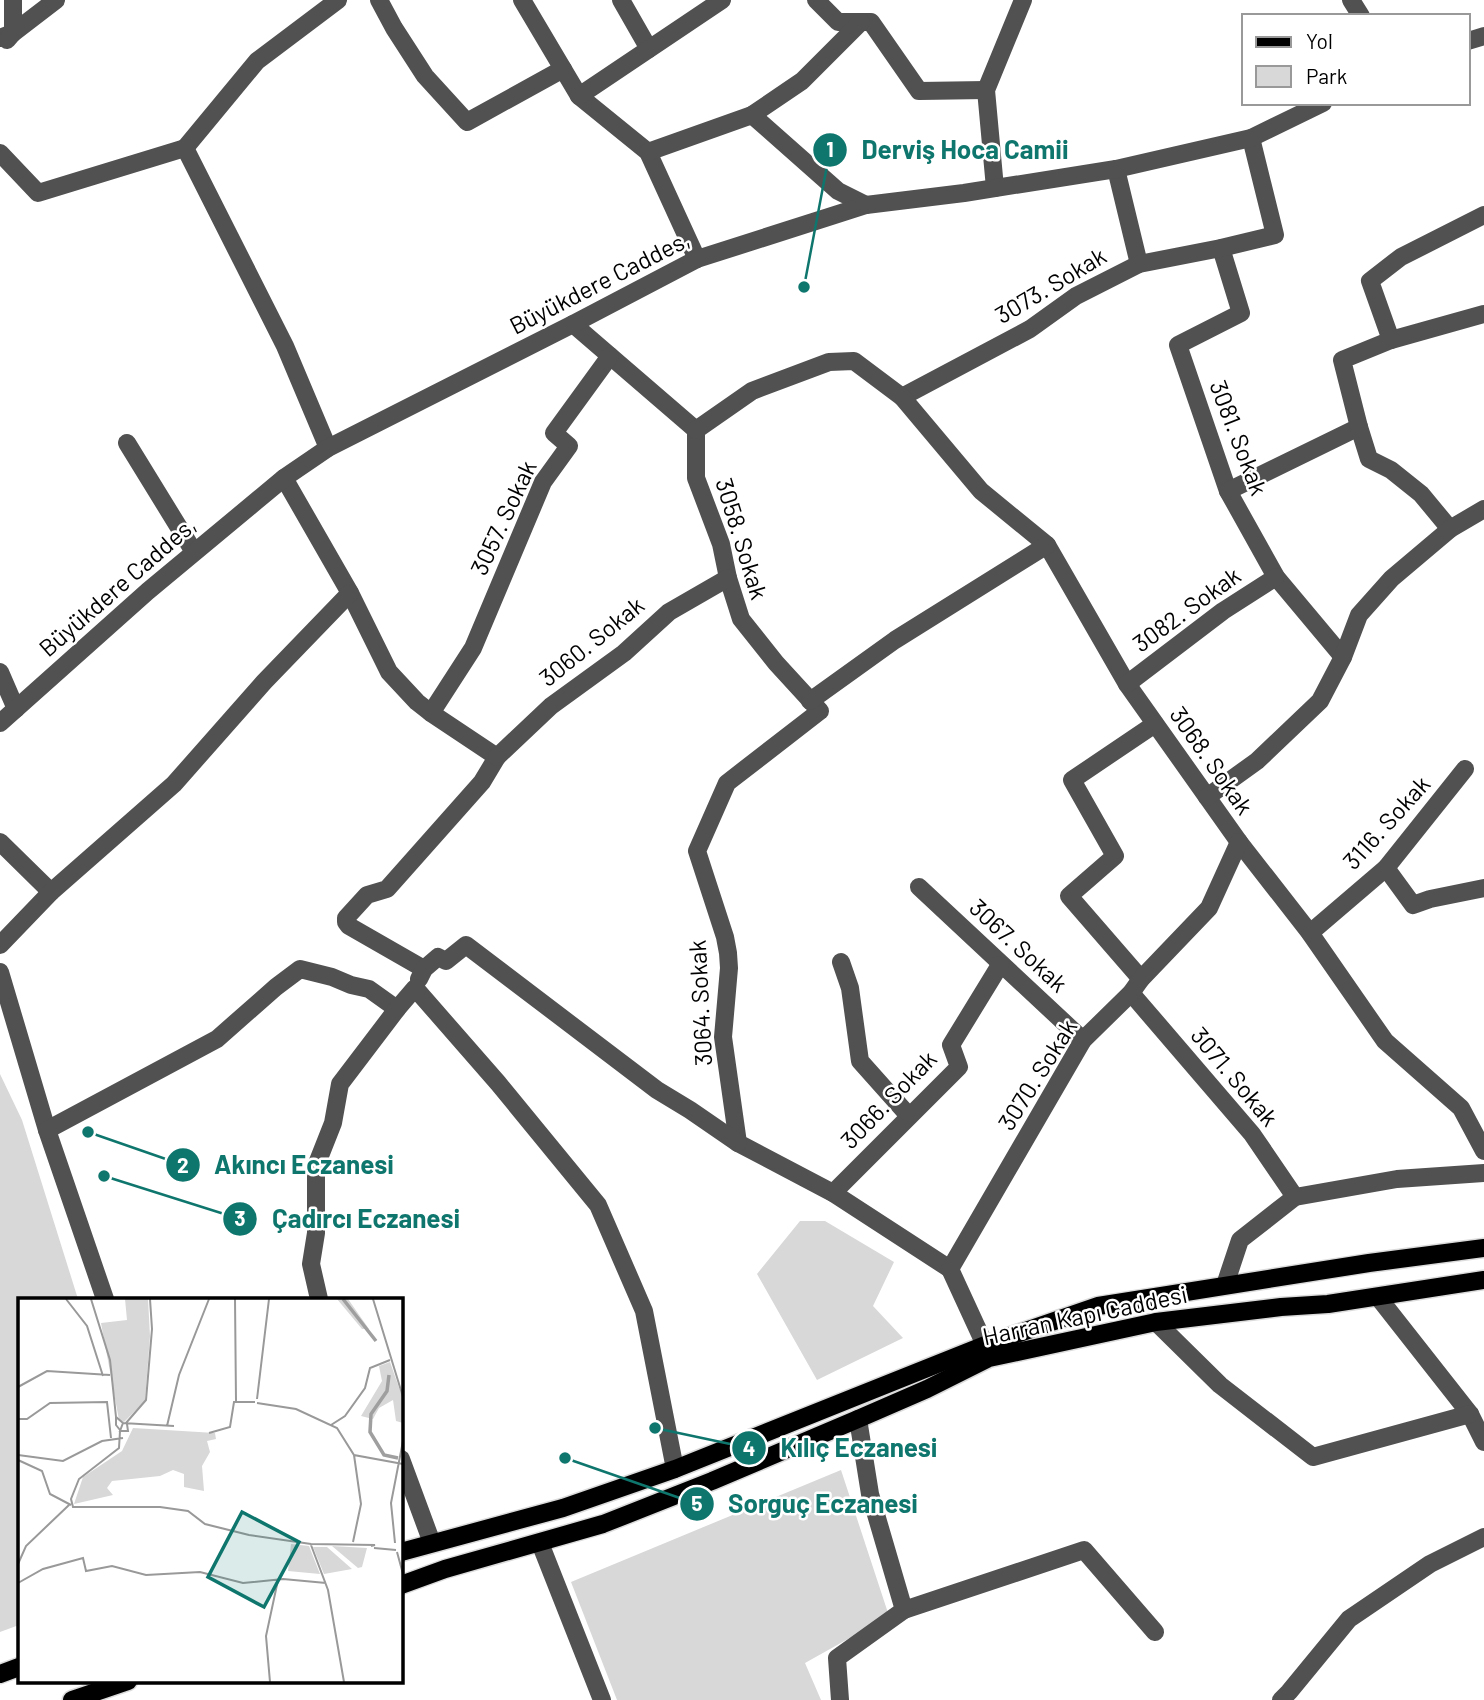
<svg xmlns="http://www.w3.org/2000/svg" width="1484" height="1700" viewBox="0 0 1484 1700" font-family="Barlow,sans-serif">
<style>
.green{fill:#d8d8d8}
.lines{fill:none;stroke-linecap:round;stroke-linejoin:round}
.major-casing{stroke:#dbdbdb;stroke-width:21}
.minor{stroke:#515151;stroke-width:18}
.major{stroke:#000;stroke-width:18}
.labels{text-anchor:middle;stroke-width:5;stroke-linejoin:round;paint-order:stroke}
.street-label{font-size:24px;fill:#000;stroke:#fff}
.inset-river{fill:none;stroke:#9f9f9f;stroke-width:3.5}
.inset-road{fill:none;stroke:#999;stroke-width:2}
.view{fill:#0f766e;fill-opacity:0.15;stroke:#0f766e;stroke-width:3.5}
.inset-edge{fill:none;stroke:#000;stroke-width:3.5}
.leader{fill:none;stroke:#0f766e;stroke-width:2.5}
.callout-dot{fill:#0f766e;stroke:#fff;stroke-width:2.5}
.mark-label{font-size:21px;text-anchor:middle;font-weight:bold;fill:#fff}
.callout-label{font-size:26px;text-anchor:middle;font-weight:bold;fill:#0f766e;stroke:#fff;stroke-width:5;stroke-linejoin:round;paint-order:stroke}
</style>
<rect width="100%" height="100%" fill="#fff"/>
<!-- green -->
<g class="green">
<polygon points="0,1074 22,1120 78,1299 19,1299 19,1625 0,1632"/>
<polygon points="800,1221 825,1221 894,1262 873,1306 903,1338 817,1380 757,1274"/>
<polygon points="841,1470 889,1616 805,1663 821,1700 617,1700 571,1582"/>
</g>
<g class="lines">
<!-- major casing -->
<g class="major-casing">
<g id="major">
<polyline points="401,1552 563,1508 675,1469 985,1345 1098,1306 1369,1263 1484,1248"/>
<polyline points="401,1585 445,1569 603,1524 712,1481 858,1419 927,1389 989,1358 1156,1322 1281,1307 1328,1304 1484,1280"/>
<polyline points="0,1674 19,1667"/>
<polyline points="72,1700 128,1681"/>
</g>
</g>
<!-- minor -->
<g class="minor">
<polyline points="379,0 394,28 425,76 467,122 563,69"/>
<polyline points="522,0 579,96 648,152 697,259"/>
<polyline points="621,0 649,49"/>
<polyline points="816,0 838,22 871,22 919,91 986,90"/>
<polyline points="1351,0 1361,16"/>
<polyline points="0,38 13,33 56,0"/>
<polyline points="7,40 13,33 13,0"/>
<polyline points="1468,41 1484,36"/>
<polyline points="579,96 722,0"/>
<polyline points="752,115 802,81 861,22"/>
<polyline points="185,148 257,61 338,0"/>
<polyline points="648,152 752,115 838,191 866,205"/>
<polyline points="0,153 38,193 185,148 285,346 328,448"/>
<polyline points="1116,169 1139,264"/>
<polyline points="995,188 986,90 1023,0"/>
<polyline points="1221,248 1241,313 1178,345 1228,491 1276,577 1343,657"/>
<polyline points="573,324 696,430 696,478 721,544 728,578 741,619 776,663 820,711 727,783 697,851 725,937 728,953 729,968 723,1037 738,1143 833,1193 950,1269"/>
<polyline points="1391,340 1370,281 1401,257 1484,215"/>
<polyline points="902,397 1030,329 1076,296 1139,264 1221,248 1275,235 1251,138"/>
<polyline points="696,430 752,391 829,362 854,361 902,397 981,491 1047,545 1127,684 1239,842 1310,933 1385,1041 1461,1108 1484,1151"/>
<polyline points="127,443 194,552"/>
<polyline points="284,478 350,593 389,672 417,702 431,713 497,757 482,782 387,889 367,895 346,918 346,922 349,926 424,969"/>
<polyline points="1228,491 1359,427"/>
<polyline points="1450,529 1421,494 1391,470 1369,459 1359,427 1342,360 1391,340 1484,314"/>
<polyline points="0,672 16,709"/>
<polyline points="1127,684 1223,611 1276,577"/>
<polyline points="810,701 895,640 1047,545"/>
<polyline points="431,713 473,648 543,482 569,446 554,433 610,356"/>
<polyline points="0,723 148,591 284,478 328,448 573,324 697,259 866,205 964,193 1116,169 1251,138 1323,103"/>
<polyline points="497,757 551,706 624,653 669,612 728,578"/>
<polyline points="1207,797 1257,761 1320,701 1343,657 1359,615 1392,578 1450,529 1484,509"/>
<polyline points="0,842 51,892"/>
<polyline points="1386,868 1413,905 1430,899 1484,888"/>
<polyline points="919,887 1083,1040"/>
<polyline points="1310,933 1386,868 1465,769"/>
<polyline points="0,945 51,892 174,784 264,682 350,593"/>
<polyline points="841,962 850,988 860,1061 909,1116"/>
<polyline points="0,972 47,1130 105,1299"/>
<polyline points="419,979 424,969 438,957 446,961 466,945 657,1090 690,1110 738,1143"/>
<polyline points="1141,979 1069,896 1115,856 1072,780 1155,724"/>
<polyline points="1131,993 1252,1134 1295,1197"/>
<polyline points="47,1130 217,1039 276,987 300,969 332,977 351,985 369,989 397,1009"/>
<polyline points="833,1193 959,1067 951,1045 1000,965"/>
<polyline points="1225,1285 1240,1240 1295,1197 1397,1179 1484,1173"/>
<polyline points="1378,1297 1470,1414 1484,1442"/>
<polyline points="319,1299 311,1264 316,1233 316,1166 333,1123 340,1084 397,1009 415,988 498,1083 598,1205 644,1311 675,1469"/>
<polyline points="1156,1322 1220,1385 1313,1457 1470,1414"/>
<polyline points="989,1357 985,1345 950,1269 1083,1040 1131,993 1141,979 1209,908 1239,842"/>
<polyline points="401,1459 432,1543"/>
<polyline points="540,1543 602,1700"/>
<polyline points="904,1610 1084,1550 1155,1632"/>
<polyline points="840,1700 837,1658 904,1610 870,1494 858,1419"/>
<polyline points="1281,1700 1289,1692 1349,1619 1430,1564 1484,1537"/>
</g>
<!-- major -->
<use href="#major" class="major"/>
</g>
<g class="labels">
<!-- street labels -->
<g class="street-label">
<text transform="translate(600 283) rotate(-27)" y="8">Büyükdere Caddes,</text>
<text transform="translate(1051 286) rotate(-31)" y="8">3073. Sokak</text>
<text transform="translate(1238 438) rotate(69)" y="8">3081. Sokak</text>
<text transform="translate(504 518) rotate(-65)" y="8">3057. Sokak</text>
<text transform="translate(741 539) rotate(73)" y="8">3058. Sokak</text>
<text transform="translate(118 587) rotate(-41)" y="8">Büyükdere Caddes,</text>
<text transform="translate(1187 610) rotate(-36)" y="8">3082. Sokak</text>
<text transform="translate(592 642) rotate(-39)" y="8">3060. Sokak</text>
<text transform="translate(1211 761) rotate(55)" y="8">3068. Sokak</text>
<text transform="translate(1387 823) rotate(-48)" y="8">3116. Sokak</text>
<text transform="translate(1018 946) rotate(43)" y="8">3067. Sokak</text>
<text transform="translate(701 1003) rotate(-93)" y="8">3064. Sokak</text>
<text transform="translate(1038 1075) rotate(-58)" y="8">3070. Sokak</text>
<text transform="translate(1234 1077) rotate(50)" y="8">3071. Sokak</text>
<text transform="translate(889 1100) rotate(-46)" y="8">3066. Sokak</text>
<text transform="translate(1085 1316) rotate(-12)" y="8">Harran Kapı Caddesi</text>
</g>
</g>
<!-- overview -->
<g transform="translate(18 1298)">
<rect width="385" height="385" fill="#fff"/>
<path d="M107 1H130L132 38 127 103 106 124 101 122 83 25 109 22ZM319 1H330L351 31H344ZM372 64 385 101V125L378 123 375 102 361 110 355 121 343 118 364 83 361 68ZM115 130 197 135 198 141 189 143 192 154 184 168 186 193 166 189V176L155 172 142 178 94 183 89 190 95 197 56 206 65 179 104 153ZM273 246 291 248 302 276 270 273ZM314 248 349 250 344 269 340 270ZM295 249H309L334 271 306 276Z" fill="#d8d8d8"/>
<path class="inset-river" d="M325 1 358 43M371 77 369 93 353 116 352 134 366 157 380 160"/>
<path class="inset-road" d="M48 1 69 28 85 78M73 1 92 62 98 119M217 1 218 103M355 1 385 99M0 89 29 73 92 77M239 101 251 1M239 105 278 111 319 130 336 157 385 166M0 121H9L32 105 89 104 93 140M108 125 128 102 134 31 132 1M109 126 110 133H102L105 125 156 128M313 127 327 118 347 90 352 70 372 62M149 128 161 77 191 1M102 132 98 127V119L105 125M102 133 101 150 61 181 53 201 55 209H142L170 213 187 226 231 237 293 246 357 247 353 248M191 135 212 129 216 104H237M0 157 45 163 84 143 105 140M0 162 24 173 32 196 53 207M335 244 343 206 336 157M377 245 373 205 385 143M293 247 310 292 326 384M356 250 378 252M379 254 385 276M0 266 8 248 51 207M0 285 25 271 65 260 68 273 94 268 128 277 182 274 225 285 265 281 308 285M252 384 248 338 260 282"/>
<path class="view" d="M224 214 281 244 246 309 190 279Z"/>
<rect width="385" height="385" class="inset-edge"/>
</g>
<!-- callouts -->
<path class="leader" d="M804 287L830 150M88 1132L183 1165M104 1176L240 1219M655 1428L749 1448M565 1458L697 1504"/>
<g class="callout-dot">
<circle cx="804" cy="287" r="7"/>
<circle cx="88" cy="1132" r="7"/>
<circle cx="104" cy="1176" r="7"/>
<circle cx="655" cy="1428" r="7"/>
<circle cx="565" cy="1458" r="7"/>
<circle cx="830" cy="150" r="18"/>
<circle cx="183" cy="1165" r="18"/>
<circle cx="240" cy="1219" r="18"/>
<circle cx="749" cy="1448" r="18"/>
<circle cx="697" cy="1504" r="18"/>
</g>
<g class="mark-label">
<text x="830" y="157">1</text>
<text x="183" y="1173">2</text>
<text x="240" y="1226">3</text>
<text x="749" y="1456">4</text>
<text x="697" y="1511">5</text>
</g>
<g class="callout-label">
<text x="965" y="159">Derviş Hoca Camii</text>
<text x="304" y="1174">Akıncı Eczanesi</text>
<text x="366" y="1228">Çadırcı Eczanesi</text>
<text x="859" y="1457">Kılıç Eczanesi</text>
<text x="823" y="1513">Sorguç Eczanesi</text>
</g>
<!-- legend -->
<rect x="1242" y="14" width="228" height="91" fill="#ffffff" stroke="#999999" stroke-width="2"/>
<rect x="1256" y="37" width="35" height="10" fill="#000000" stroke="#999999" stroke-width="2"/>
<text x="1306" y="49" font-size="21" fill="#000000">Yol</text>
<rect x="1256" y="66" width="35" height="21" fill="#d8d8d8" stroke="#999999" stroke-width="2"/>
<text x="1306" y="84" font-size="21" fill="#000000">Park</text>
</svg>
